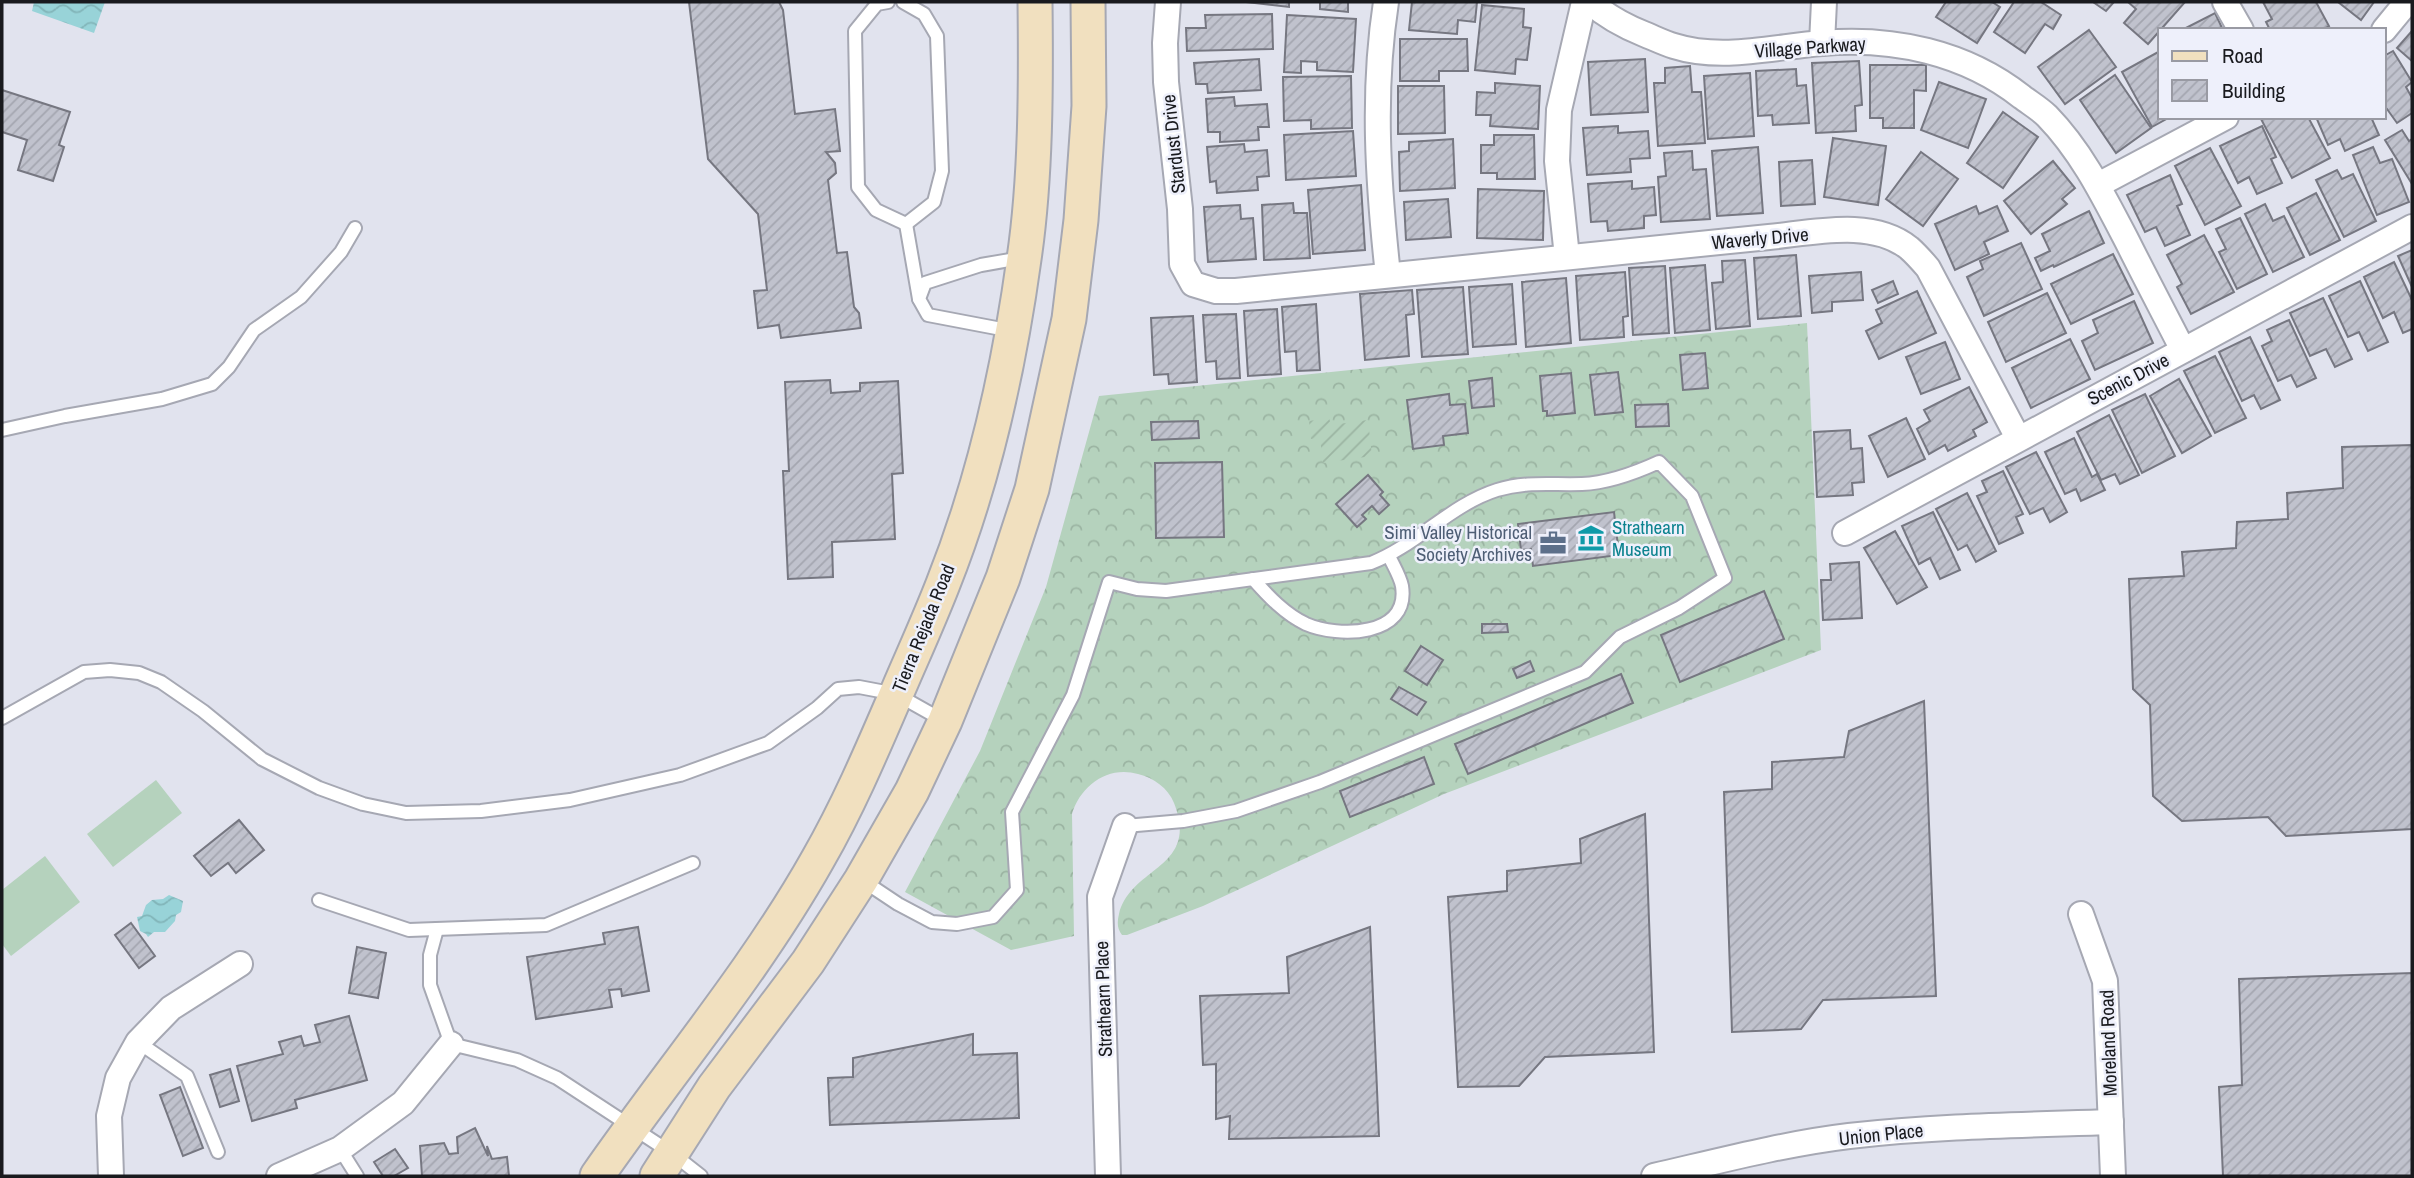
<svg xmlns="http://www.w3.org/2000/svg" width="2414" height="1178" viewBox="0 0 2414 1178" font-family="'Archivo Narrow',sans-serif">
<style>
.forest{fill:url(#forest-crowns)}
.garden{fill:url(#garden-furrows)}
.pitch{fill:#b5d2bd}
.water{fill:url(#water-waves)}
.building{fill:url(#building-hatch);stroke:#767781;stroke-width:2}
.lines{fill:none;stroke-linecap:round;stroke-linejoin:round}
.service-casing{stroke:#a6a8b3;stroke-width:16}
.minor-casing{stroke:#a6a8b3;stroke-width:28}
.secondary-casing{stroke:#a6a8b3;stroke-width:37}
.service{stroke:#fff;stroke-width:12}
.minor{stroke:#fff;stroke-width:24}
.secondary{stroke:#f1e0bf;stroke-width:33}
.labels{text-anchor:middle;stroke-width:5;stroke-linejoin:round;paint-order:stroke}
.street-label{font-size:19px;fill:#191a1e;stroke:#eef0fb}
.culture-label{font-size:19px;fill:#0d838f;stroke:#eef0fb;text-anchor:start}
.service-label{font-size:19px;fill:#4e5e75;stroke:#eef0fb;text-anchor:end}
</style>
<defs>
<pattern id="forest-crowns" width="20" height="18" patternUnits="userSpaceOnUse" patternTransform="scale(1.75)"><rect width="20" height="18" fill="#b5d2bd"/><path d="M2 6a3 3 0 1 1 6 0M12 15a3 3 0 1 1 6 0" fill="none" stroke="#9bb4a2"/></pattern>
<pattern id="garden-furrows" width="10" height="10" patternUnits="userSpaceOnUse" patternTransform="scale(1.75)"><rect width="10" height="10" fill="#b5d2bd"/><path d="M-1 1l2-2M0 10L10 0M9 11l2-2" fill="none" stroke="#9bb4a2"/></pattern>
<pattern id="water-waves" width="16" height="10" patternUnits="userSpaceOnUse" patternTransform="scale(1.75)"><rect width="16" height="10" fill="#98d3d8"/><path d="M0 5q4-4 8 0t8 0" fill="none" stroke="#82b5b9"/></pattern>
<pattern id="building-hatch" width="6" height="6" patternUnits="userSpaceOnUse" patternTransform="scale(1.75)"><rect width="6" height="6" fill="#c0c2cd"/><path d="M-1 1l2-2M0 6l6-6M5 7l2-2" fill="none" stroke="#a4a6b0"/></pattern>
</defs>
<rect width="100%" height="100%" fill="#e1e3ee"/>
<!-- forest -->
<path class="forest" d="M1807 323 1821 650 1444 794 1203 906 1127 935H1122C1117 929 1117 922 1119 914 1131 866 1200 869 1174 803 1168 788 1154 778 1138 774 1108 765 1080 786 1072 814L1074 936 1011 950 905 892 980 751 1046 587 1099 396Z"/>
<!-- garden -->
<polygon class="garden" points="1329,418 1331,425 1368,420 1372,456 1323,463 1320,438 1311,439 1309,421"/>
<!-- pitch -->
<g class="pitch">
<polygon points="156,780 182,813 113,867 87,834"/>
<polygon points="45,856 80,902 11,956 2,944 2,890"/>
</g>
<!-- water -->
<g class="water">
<polygon points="34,2 105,2 94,33 32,11"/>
<polygon points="169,895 183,901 181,912 176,915 175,921 165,932 154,932 148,937 146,934 140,931 137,917 142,916 146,905 152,900 163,899"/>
</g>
<!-- building -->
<g class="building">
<polygon points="689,2 779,2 783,10 795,114 835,109 840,151 826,152 835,163 836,173 828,180 837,253 847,252 854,307 859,313 861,328 781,338 779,325 758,328 754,291 767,290 758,214 708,159"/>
<polygon points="1246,2 1289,2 1289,7"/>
<polygon points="1320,2 1348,2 1348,12 1320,9"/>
<polygon points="1412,2 1477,2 1475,22 1458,20 1457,34 1409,30"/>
<polygon points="1946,2 1992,2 2000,7 1977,43 1936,17"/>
<polygon points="2014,2 2041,2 2061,15 2053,29 2045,24 2025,53 1994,32"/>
<polygon points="2093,2 2114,2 2106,11"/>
<polygon points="2128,2 2185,2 2148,44 2124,23 2136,9"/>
<polygon points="2263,2 2316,2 2329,26 2322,30 2270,30 2266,22 2272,19"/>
<polygon points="2338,2 2374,2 2361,20"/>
<polygon points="1482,5 1524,9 1523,27 1531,28 1527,60 1516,59 1515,74 1475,70"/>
<polygon points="2215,13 2223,30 2182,30"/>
<polygon points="1272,14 1273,49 1187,51 1186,28 1206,28 1205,15"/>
<polygon points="1287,15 1356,19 1353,72 1317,70 1317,62 1301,61 1301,73 1284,72"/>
<polygon points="2089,30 2116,67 2065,104 2038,67"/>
<polygon points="2412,31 2412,61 2397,48"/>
<polygon points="1400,39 1467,39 1468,71 1439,71 1439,81 1400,81"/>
<polygon points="2160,51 2160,117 2170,117 2152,127 2122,72"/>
<polygon points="2393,51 2412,82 2406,87 2412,98 2412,113 2397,123 2387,109 2384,111 2384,56"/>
<polygon points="1259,59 1261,90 1208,93 1207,84 1196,84 1194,63"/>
<polygon points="1645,59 1648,112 1591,115 1588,62"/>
<polygon points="1859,61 1862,105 1855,106 1856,131 1816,133 1812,63"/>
<polygon points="1870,65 1926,65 1926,91 1914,90 1914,128 1883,128 1883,118 1870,118"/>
<polygon points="1690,66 1692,92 1701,92 1705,143 1658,146 1654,83 1665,83 1665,68"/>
<polygon points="1796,69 1797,86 1806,85 1809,123 1773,125 1772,115 1758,116 1756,71"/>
<polygon points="1750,73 1754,136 1708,139 1704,76"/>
<polygon points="2115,75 2151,128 2116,153 2080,100"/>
<polygon points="1351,76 1352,128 1311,129 1311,120 1284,121 1283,77"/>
<polygon points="1939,82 1986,99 1968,148 1921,130"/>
<polygon points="1495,83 1540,86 1538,129 1490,126 1491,115 1476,115 1477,92 1495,93"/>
<polygon points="1398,86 1444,86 1445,133 1398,134"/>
<polygon points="2,90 70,112 59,145 64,147 53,181 18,170 27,140 2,132"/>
<polygon points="1234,97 1235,106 1267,104 1269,127 1258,127 1259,140 1220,142 1220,132 1208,132 1206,99"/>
<polygon points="2003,112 2038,137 2003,188 1967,163"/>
<polygon points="2265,117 2308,117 2330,158 2292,178 2261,119"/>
<polygon points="2316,117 2371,117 2379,135 2345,151 2340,139 2328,145"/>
<polygon points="1618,126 1618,133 1648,131 1650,158 1630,159 1631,172 1587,175 1583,128"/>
<polygon points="2262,126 2276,157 2271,159 2282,183 2257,194 2249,177 2238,183 2220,146"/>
<polygon points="2402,130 2409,141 2412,139 2412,184 2385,140"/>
<polygon points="1353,131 1356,176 1286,180 1284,135"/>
<polygon points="1494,135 1534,135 1535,179 1497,179 1497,173 1481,173 1481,145 1494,145"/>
<polygon points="1833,138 1886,146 1878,205 1824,197"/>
<polygon points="1453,139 1455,188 1400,191 1399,152 1409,151 1409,142"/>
<polygon points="1244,144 1245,152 1267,150 1269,176 1257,177 1258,190 1217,193 1216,181 1210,182 1207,147"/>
<polygon points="1758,147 1763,213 1717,216 1712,151"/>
<polygon points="2373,147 2380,163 2392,159 2409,202 2377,215 2353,155"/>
<polygon points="2210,148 2241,206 2205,225 2175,166"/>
<polygon points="1692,151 1693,170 1706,169 1710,219 1661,222 1658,177 1666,176 1664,153"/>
<polygon points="1921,152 1958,179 1923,226 1886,199"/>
<polygon points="1812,160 1815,204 1781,206 1779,162"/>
<polygon points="2053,161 2075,188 2062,199 2067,204 2031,234 2004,201"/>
<polygon points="2337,170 2342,179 2353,174 2376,221 2344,237 2316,180"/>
<polygon points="2170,175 2182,204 2177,206 2190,235 2165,246 2156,227 2145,232 2127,195"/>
<polygon points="1632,181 1632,189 1654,187 1656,215 1644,216 1644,228 1608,231 1607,221 1591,222 1588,184"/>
<polygon points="1361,185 1365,250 1313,254 1308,190"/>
<polygon points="1478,189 1544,191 1543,240 1477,238"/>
<polygon points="2316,193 2340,240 2310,255 2287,208"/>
<polygon points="1448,199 1451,237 1406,240 1404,202"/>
<polygon points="1293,203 1294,213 1307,213 1310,258 1264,260 1262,205"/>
<polygon points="2265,204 2273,221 2284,216 2304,257 2273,272 2245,214"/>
<polygon points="1240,205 1241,219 1253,218 1256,259 1208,262 1204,207"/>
<polygon points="1976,206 1979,214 1997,206 2008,231 1984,242 1989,254 1955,270 1935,224"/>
<polygon points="2089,211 2104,243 2054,267 2053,265 2041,271 2035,258 2050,251 2042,234"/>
<polygon points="2240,218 2267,274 2237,289 2219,252 2226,249 2216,229"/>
<polygon points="2204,235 2234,292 2191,314 2177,287 2182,284 2167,255"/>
<polygon points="2021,243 2042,289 1984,316 1967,277 1983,269 1980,261"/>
<polygon points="2412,250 2412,287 2398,256"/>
<polygon points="2113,254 2133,294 2071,324 2051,284"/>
<polygon points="1796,255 1801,316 1758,319 1754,258"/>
<polygon points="1745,260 1750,326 1716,329 1712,283 1723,282 1722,261"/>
<polygon points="2394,262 2412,300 2412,329 2403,333 2394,312 2383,318 2364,277"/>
<polygon points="1705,265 1710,330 1675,333 1670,268"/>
<polygon points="1665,266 1669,333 1633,335 1629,268"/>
<polygon points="1625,272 1628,316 1623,317 1624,337 1580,340 1576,276"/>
<polygon points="1861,272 1863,300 1832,302 1832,311 1812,313 1809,276"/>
<polygon points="1566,278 1571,343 1526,347 1522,282"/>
<polygon points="1893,281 1898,294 1878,303 1872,290"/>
<polygon points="2360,281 2388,342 2368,351 2359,332 2348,337 2329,296"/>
<polygon points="1512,284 1516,344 1473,347 1469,287"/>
<polygon points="1463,287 1468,354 1422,357 1417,290"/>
<polygon points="1412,290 1414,314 1406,315 1409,356 1365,360 1360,294"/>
<polygon points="1917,291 1936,333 1879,359 1866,331 1882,323 1876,310"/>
<polygon points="2047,293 2066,333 2006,362 1988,322"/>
<polygon points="2323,298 2352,359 2335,367 2326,349 2310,356 2290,313"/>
<polygon points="2134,301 2153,343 2095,370 2082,341 2098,333 2093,320"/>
<polygon points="1316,304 1320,370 1297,371 1296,351 1285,352 1282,307"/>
<polygon points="1277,309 1281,374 1248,376 1244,311"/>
<polygon points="1236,314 1240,378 1217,379 1216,361 1206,362 1203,315"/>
<polygon points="1193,316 1197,382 1169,384 1168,374 1154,375 1151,318"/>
<polygon points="2289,320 2316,378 2297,387 2291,375 2278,381 2262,346 2272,341 2267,330"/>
<polygon points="2250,337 2280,400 2261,409 2254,395 2242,401 2219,352"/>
<polygon points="2070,339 2090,379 2031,408 2012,368"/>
<polygon points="1945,342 1960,379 1921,394 1906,357"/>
<polygon points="1705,353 1708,388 1683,390 1680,355"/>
<polygon points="2215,356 2246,418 2215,433 2184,371"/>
<polygon points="1618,372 1623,412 1595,415 1590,375"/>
<polygon points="1571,373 1575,413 1547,416 1547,411 1543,411 1540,376"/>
<polygon points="1492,378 1494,406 1472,408 1469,381"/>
<polygon points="2179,379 2211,436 2182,453 2150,396"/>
<polygon points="830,380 831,393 860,391 860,383 898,381 903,473 892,474 895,539 832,542 833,577 788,579 783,471 789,471 785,382"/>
<polygon points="1969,387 1987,422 1973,430 1976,436 1948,451 1945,445 1929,454 1917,429 1930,421 1924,410"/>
<polygon points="1449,394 1450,405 1465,404 1468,433 1443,436 1444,445 1413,449 1407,400"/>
<polygon points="2145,394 2175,456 2142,473 2112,410"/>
<polygon points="1668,404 1669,426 1636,427 1635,405"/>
<polygon points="2109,415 2139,475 2120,484 2115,474 2101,480 2077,432"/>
<polygon points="1906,418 1925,459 1888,477 1869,436"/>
<polygon points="1198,421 1199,438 1152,440 1151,422"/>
<polygon points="1850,430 1851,449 1862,448 1864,482 1852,483 1853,495 1817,497 1814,432"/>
<polygon points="2074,438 2092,477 2097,474 2105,490 2081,501 2076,489 2065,494 2045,452"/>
<polygon points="2412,445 2412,829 2286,836 2268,817 2182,821 2153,796 2150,705 2133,689 2129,579 2184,576 2182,552 2236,548 2237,522 2288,519 2287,493 2343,488 2342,447"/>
<polygon points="2036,452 2067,512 2050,522 2043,508 2030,514 2006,467"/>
<polygon points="1222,462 1224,537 1156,538 1155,463"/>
<polygon points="2003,471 2023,514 2016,517 2023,533 1999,544 1977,496 1987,492 1982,481"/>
<polygon points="1368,475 1383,492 1380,495 1389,505 1379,514 1372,506 1362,515 1366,519 1357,527 1336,504"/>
<polygon points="1967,493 1996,551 1976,562 1967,545 1958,550 1936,509"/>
<polygon points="1614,512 1619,555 1533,566 1531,549 1521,550 1518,524"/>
<polygon points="1933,512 1960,570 1940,579 1930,558 1919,564 1902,526"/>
<polygon points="1895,531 1927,587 1897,604 1864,548"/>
<polygon points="1859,562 1862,618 1823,620 1821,580 1831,580 1830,564"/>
<polygon points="1764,591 1784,639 1680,682 1661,635"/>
<polygon points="1482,624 1507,624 1508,632 1482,633"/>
<polygon points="1421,646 1443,660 1427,685 1405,671"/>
<polygon points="1530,661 1534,671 1517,678 1513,669"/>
<polygon points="1621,674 1633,703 1468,774 1455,744"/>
<polygon points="1399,687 1426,702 1417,715 1391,699"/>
<polygon points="1924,701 1936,996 1823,1000 1801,1029 1732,1032 1724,792 1772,789 1772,762 1844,757 1849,731"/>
<polygon points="1424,757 1434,784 1350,817 1340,791"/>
<polygon points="1645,814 1654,1052 1545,1057 1519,1086 1458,1087 1448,897 1507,891 1507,871 1581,863 1580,839"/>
<polygon points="239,820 264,850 236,873 228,863 211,876 194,856"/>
<polygon points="131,923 155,956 139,968 115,935"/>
<polygon points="638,927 649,991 622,996 621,989 609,990 612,1007 536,1019 527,957 605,944 603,933"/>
<polygon points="1370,927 1379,1136 1229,1139 1230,1116 1216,1119 1216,1064 1203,1065 1200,996 1289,993 1287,957"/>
<polygon points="357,947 386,953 378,998 349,993"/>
<polygon points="2412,973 2412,1176 2223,1176 2219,1087 2242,1085 2239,979"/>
<polygon points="349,1016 367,1080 295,1100 297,1108 252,1121 237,1066 283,1054 279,1042 301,1036 304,1046 320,1042 315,1025"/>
<polygon points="973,1034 973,1055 1017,1053 1019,1118 830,1125 828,1078 853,1077 853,1058"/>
<polygon points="230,1069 239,1101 220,1107 210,1075"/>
<polygon points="180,1087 203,1148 183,1156 160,1095"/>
<polygon points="475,1128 488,1156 487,1146 492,1159 507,1157 509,1176 422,1176 420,1146 444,1143 449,1154 458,1153 457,1137"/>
<polygon points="395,1149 408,1168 394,1176 383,1176 374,1162"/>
</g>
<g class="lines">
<!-- service casing -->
<g class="service-casing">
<g id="service">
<polyline points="888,2 877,4 855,31 858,187 876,210 906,224"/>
<polyline points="903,2 924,14 937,36 942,171 934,202 906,224"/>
<polyline points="906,224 919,299"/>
<polyline points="1012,331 928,315 919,299 925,283 981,265 1021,258"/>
<polyline points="2,430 65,416 162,399 212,384 229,367 254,330 301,297 341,252 355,228"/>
<path d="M1253 579C1268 596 1285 614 1306 624 1338 638 1410 637 1402 586 1400 576 1393 565 1389 556"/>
<polyline points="2,718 84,672 110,670 139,673 161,682 203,711 262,759 319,788 363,804 406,813 481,811 570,800 680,775 768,743 817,708 838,689 859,687 896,694 944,721"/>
<path d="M862 880 898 904 932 922 957 924 993 917 1017 890 1012 812 1073 695 1109 582 1137 589 1166 591 1371 563C1417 545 1450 505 1497 490 1527 481 1551 485 1582 484 1609 483 1635 473 1659 462L1692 496 1725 578 1679 608 1620 637 1585 672 1320 782 1236 811 1183 821 1125 826"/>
<polyline points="319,900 409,930 546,925 693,863"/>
<polyline points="437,929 430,955 430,985 451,1044 517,1060 557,1078 673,1154 701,1176"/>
<polyline points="138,1042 187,1076 218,1152"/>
<polyline points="340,1149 357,1176"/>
</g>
</g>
<!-- minor casing -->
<g class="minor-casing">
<g id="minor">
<path d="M1168 2 1165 43 1166 82 1180 209 1182 264 1193 284 1216 291H1236L1769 237C1812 233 1872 218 1909 248 1916 254 1922 261 1928 268L2018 438"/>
<path d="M1386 2C1372 93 1378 183 1388 275"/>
<path d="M1590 2C1607 17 1624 26 1644 34 1654 38 1664 43 1674 46 1721 61 1774 47 1822 43 1893 37 1965 52 2022 97 2030 103 2040 109 2047 116 2082 152 2104 197 2127 241 2145 277 2164 313 2183 350"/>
<polyline points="2225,2 2241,30"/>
<polyline points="2384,30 2407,2"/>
<polyline points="1822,43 1824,2"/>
<polyline points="2098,185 2226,117"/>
<polyline points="1567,257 1557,161 1559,110 1584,2"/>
<polyline points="1845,533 2412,227"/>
<polyline points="2081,914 2105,981 2113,1176"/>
<polyline points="111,1176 109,1116 118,1078 138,1042 171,1008 240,964"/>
<polyline points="279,1176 340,1149 403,1103 451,1044"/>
<polyline points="1108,1176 1100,897 1125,826"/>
<path d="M1654 1176C1719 1161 1783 1144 1849 1136 1936 1126 2024 1125 2111 1122"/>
</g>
</g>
<!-- secondary casing -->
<g class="secondary-casing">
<g id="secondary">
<path d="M597 1176C670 1071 755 971 818 859 849 805 873 748 898 690 913 655 929 620 943 584 984 481 1009 368 1024 259 1036 178 1036 84 1035 2"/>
<polyline points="657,1176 714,1087 808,962 861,880 912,791 945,721 1003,578 1032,489 1069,319 1081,220 1089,106 1088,2"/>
</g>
</g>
<!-- service -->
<use href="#service" class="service"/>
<!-- minor -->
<use href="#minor" class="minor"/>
<!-- secondary -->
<use href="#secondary" class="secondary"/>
</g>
<!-- icons -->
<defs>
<g id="museum-bare" transform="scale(2.1)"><path d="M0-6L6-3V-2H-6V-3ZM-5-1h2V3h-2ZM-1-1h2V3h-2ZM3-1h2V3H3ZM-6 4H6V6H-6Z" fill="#0f9aa8" stroke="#eef0fb" stroke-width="2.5" paint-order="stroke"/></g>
<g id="office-bare" transform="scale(2.1)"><path d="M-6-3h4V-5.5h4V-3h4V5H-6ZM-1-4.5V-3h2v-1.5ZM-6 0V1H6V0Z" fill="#5c6f8a" stroke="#eef0fb" stroke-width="2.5" paint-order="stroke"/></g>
</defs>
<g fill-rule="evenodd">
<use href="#museum-bare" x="1591" y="538"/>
<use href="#office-bare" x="1553" y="543"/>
</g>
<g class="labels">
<!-- street labels -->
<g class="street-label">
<text transform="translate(1810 47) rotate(-4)" y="7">Village Parkway</text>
<text transform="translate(1173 144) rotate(-96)" y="7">Stardust Drive</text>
<text transform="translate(1760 238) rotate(-5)" y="7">Waverly Drive</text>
<text transform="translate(2128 379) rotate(-28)" y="7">Scenic Drive</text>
<text transform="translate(923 628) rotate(-68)" y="7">Tierra Rejada Road</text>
<text transform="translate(1103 999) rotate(-92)" y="7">Strathearn Place</text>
<text transform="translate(2108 1043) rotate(-92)" y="7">Moreland Road</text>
<text transform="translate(1881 1134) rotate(-6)" y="7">Union Place</text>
</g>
<!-- culture labels -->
<g class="culture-label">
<text x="1612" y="534">Strathearn<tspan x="1612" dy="22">Museum</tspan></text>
</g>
<!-- service labels -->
<g class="service-label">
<text x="1532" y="539">Simi Valley Historical<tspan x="1532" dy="22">Society Archives</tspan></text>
</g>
</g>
<!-- border -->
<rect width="2414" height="1178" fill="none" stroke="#191a1e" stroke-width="7"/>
<!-- legend -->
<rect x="2158" y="28" width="228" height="91" fill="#eef0fb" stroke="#999aa3" stroke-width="2"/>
<rect x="2172" y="51" width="35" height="10" fill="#f1e0bf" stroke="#999aa3" stroke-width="2"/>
<text x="2222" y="63" font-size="21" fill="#191a1e">Road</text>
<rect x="2172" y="80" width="35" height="21" fill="url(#building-hatch)" stroke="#999aa3" stroke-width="2"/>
<text x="2222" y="98" font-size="21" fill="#191a1e">Building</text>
</svg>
